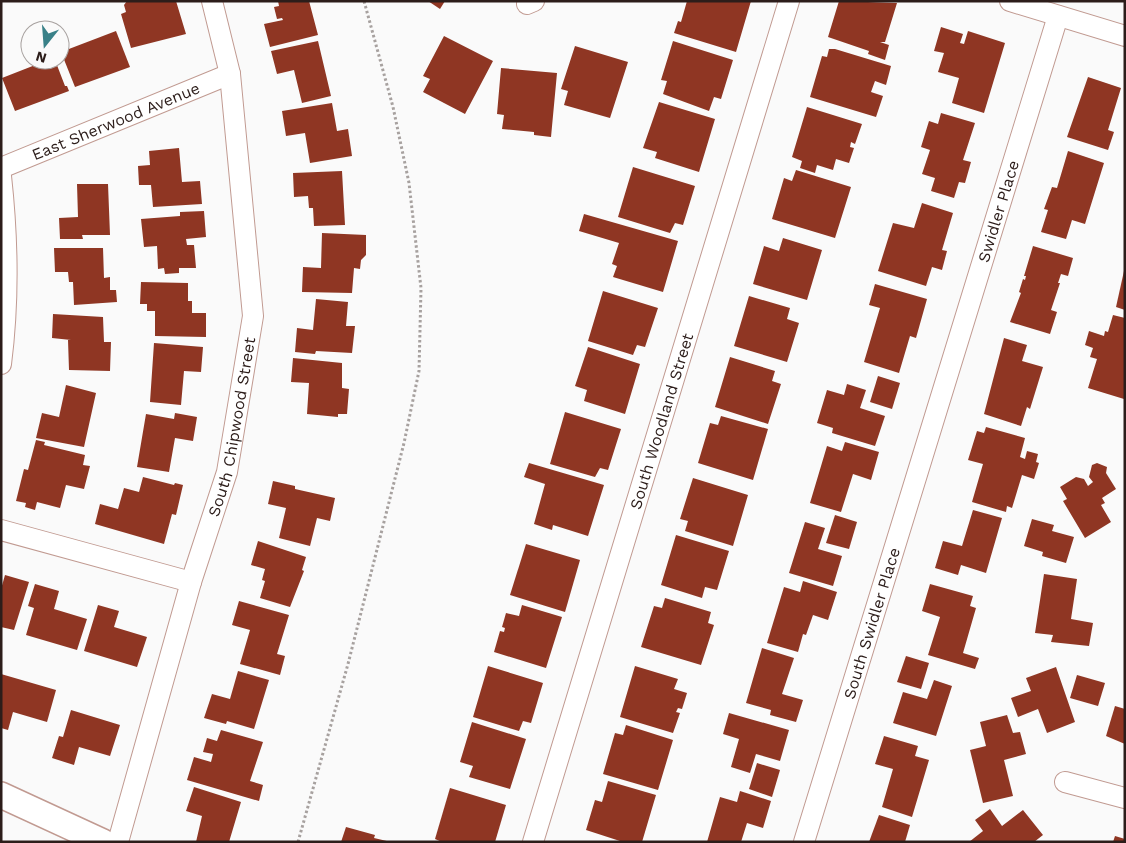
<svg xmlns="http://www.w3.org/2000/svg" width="1126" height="843" viewBox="0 0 1126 843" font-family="'Work Sans',sans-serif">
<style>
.building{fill:#8f3623}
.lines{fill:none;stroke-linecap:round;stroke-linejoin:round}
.minor-casing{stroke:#c19a91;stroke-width:22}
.tertiary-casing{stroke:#c19a91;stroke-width:28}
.path{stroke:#a7a19f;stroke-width:3;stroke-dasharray:2.5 2.5;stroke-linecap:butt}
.minor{stroke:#fff;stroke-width:20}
.tertiary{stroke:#fff;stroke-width:25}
.labels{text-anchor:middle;stroke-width:5;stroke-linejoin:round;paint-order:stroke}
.street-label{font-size:16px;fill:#2c1d1a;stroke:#fafafa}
</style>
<rect width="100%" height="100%" fill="#fafafa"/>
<!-- building -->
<g class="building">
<polygon points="127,1 176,1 186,34 131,48 121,14 126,12 124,5"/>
<polygon points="278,1 309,1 318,35 270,47 264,24 283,20 282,18 277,19 274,7 279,6"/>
<polygon points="428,1 445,1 440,9"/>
<polygon points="687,1 751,1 736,52 674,33 678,21 681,22"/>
<polygon points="839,1 897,3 885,42 880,42 889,45 885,60 868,54 869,51 828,37"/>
<polygon points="941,27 963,34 960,43 964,44 968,31 1005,43 984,113 952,103 959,78 938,72 944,53 934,51"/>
<polygon points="116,31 130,67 75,87 61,52"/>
<polygon points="444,36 493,61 465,114 423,92 430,79 423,76"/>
<polygon points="318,41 331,96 302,103 294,70 277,74 271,51"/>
<polygon points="673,41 733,60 721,99 714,97 709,111 663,94 667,81 661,80"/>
<polygon points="575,46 628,62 610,118 564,105 568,91 561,89"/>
<polygon points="829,49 835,49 891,66 886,85 875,81 871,92 883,96 876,117 810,97 822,56 827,57"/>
<polygon points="48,60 55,60 65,86 67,86 69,91 15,111 2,78"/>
<polygon points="501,68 557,73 551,137 534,135 534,132 502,129 504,115 497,114"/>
<polygon points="1088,77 1121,88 1108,130 1114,132 1108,150 1067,137"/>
<polygon points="659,102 715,119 699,172 655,158 657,152 643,148"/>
<polygon points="332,103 337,131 348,129 352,156 310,163 305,133 286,136 282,111"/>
<polygon points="807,107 862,124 855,144 851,142 850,147 854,148 849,163 836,159 833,170 817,165 815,173 800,168 802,161 792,157"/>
<polygon points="941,113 975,123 963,160 971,162 965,183 959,182 954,198 931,191 935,178 922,174 930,150 921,147 929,121 938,124"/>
<polygon points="179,148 182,182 200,181 202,204 153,207 151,185 139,185 138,166 150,165 149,151"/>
<polygon points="1068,151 1104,163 1085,224 1072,220 1066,239 1041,232 1048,210 1044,209 1052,187 1057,188"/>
<polygon points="633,167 695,186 683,225 675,223 670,233 618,217"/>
<polygon points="796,170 851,187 835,238 772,219 784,178 792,181"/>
<polygon points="342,171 345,225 314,226 313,208 309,208 308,196 294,197 293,173"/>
<polygon points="77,184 108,184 110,235 82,235 83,239 60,239 59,218 78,217"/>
<polygon points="922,203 953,213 942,250 947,251 942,270 932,267 926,286 878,271 893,223 914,228"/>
<polygon points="204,211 206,237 186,239 187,245 194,245 196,268 179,268 179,273 165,274 164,268 158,269 157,246 144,247 141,219 180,216 180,212"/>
<polygon points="584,214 678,241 663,292 613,277 617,266 612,264 619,243 579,231"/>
<polygon points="322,233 366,235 366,255 361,260 360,269 354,268 352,293 302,292 303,267 321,268"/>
<polygon points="783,238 822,250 807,300 753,284 764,246 779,251"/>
<polygon points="1033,246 1073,258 1068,276 1061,274 1058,283 1060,283 1051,310 1057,312 1050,334 1010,322 1021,293 1019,292 1023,279 1025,280 1026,276 1024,276"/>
<polygon points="54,248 103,248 104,278 110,277 110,290 116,290 117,302 74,305 73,282 69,282 68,272 55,272"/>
<polygon points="1124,271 1125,272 1125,310 1116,307"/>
<polygon points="141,282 188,283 188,301 192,301 192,313 206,313 206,337 155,336 155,311 147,311 147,304 140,304"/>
<polygon points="875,284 927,299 916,338 910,336 899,373 864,362 880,308 869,305"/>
<polygon points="603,291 658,308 645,347 637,345 633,355 588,341"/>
<polygon points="749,296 790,308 787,319 799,323 787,362 734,346"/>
<polygon points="316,299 348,302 346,326 355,326 352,353 316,351 315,354 295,352 297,328 313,330"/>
<polygon points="53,314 103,317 104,342 111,342 110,371 69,370 68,340 71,340 52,338"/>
<polygon points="1113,315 1125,318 1124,399 1088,388 1097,359 1090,357 1093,348 1085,345 1089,331 1104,336 1105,331 1108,332"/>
<polygon points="1004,338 1027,345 1022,361 1043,367 1030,409 1027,407 1021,426 984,414"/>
<polygon points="154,343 203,347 201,372 184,371 181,405 150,402"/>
<polygon points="588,347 640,364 625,414 584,401 587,390 575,386"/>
<polygon points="730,357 775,371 772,381 781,384 768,424 715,407"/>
<polygon points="293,358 342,363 342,388 349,389 347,414 338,414 338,417 307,414 309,383 291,382"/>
<polygon points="878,376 900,383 892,409 870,402"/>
<polygon points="847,384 866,390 860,408 885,416 875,446 832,433 833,428 817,423 827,390 844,395"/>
<polygon points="66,385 96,393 84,447 36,438 42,413 59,417"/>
<polygon points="565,412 621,429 608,470 600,468 595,477 550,464"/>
<polygon points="175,413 197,417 193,441 175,438 169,472 137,467 146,414 174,419"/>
<polygon points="721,416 768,429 753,480 698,463 710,423 718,425"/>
<polygon points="986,427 1025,438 1020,457 1025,459 1027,451 1038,454 1036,462 1039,463 1034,479 1022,475 1012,508 1007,506 1006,512 972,502 983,464 968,460 977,431 984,433"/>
<polygon points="36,440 45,442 44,445 85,455 83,465 90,466 84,489 66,485 60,508 37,502 35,510 25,507 26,503 16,501 24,469 28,470"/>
<polygon points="845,442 879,452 871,480 853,474 841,512 810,503 827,446 842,451"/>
<polygon points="529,463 604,485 588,536 553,525 552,530 534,524 545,484 524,477"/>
<polygon points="1097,463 1107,467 1106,473 1116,489 1102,498 1105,503 1101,505 1111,522 1085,538 1063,501 1067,499 1060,487 1076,477 1084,479 1088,486 1093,482 1089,477 1092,465"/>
<polygon points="143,477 174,485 175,483 183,485 176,515 172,514 164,544 95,524 100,504 118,509 124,488 139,492"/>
<polygon points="693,478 748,495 733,546 685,531 688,521 680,519"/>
<polygon points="273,481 295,486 295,489 335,498 330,521 317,518 310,546 279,538 286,508 268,504"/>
<polygon points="973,510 1002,518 986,573 961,565 958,575 935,568 943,541 962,546"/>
<polygon points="835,515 857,522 849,549 826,543"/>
<polygon points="1032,519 1054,525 1052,531 1074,537 1066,563 1042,556 1043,552 1024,546"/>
<polygon points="805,522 825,528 818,549 842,556 833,586 789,573"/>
<polygon points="676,535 729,551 717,590 705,587 702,598 661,585"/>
<polygon points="258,541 306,557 302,570 304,571 290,607 260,598 265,581 262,580 265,569 251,565"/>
<polygon points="526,544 580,560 565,612 510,595"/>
<polygon points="1044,574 1077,579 1071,619 1093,623 1089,646 1051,642 1053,635 1035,633"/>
<polygon points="5,575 29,582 14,630 1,627 1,589"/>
<polygon points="803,581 837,592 828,620 813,615 806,635 803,634 798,652 767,643 784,587 800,592"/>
<polygon points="35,584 59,591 54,609 87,619 77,650 26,635 34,608 28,606"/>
<polygon points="930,584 973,596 970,606 976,608 963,653 979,658 975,669 928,655 940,617 922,611"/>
<polygon points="665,598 711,612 708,623 714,625 701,665 641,647 654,606 662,608"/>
<polygon points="239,601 289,615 277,654 285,656 280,675 240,664 250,630 232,625"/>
<polygon points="98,605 119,611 114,627 147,637 137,667 84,651"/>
<polygon points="522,605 562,617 546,668 494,652 500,631 504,632 505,628 502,627 506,613 519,616"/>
<polygon points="762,648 794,658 782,694 803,700 796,722 770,715 771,710 746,703"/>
<polygon points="906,656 929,663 921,689 897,682"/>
<polygon points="488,666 543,683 531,723 523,721 519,731 473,717"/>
<polygon points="635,666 678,679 674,689 687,693 682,709 678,708 676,712 680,713 673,733 620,717"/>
<polygon points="1056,667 1075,722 1047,733 1038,709 1018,717 1011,698 1031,691 1026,678"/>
<polygon points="238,671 269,680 254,729 227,721 226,724 204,718 212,694 230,699"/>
<polygon points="1,674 56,690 47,722 13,712 8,730 1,728"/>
<polygon points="1077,675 1105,683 1098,706 1070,698"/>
<polygon points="934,680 952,686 936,736 893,723 903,692 927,699"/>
<polygon points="1115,706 1125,709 1125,744 1106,736"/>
<polygon points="71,710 120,725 110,756 79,747 74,765 52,758 59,736 63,737"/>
<polygon points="729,713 789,730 780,761 756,754 750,773 731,767 739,739 723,734"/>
<polygon points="1007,715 1013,733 1020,732 1026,754 1004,760 1013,796 983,803 970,750 986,746 980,722"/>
<polygon points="472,722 526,739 510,789 469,777 473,766 460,762"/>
<polygon points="626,725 673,740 658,790 603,774 615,733 623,735"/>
<polygon points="221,730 263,742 250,781 263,785 259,801 187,780 194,757 211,762 213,754 203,752 207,738 217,741"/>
<polygon points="884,736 918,746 915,756 929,760 912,817 882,807 893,769 875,764"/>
<polygon points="757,763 780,770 772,797 749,789"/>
<polygon points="608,781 656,795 642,842 623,842 586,830 595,800 602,802"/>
<polygon points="194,787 241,802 229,842 196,842 202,816 186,811"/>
<polygon points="450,788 506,805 495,842 442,842 435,839"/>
<polygon points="740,791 771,801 763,828 747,823 741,842 707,842 720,797 737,802"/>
<polygon points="990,809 1002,826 1023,810 1043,835 1034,842 969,842 983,831 975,820"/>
<polygon points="879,815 910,825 905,842 869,842"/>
<polygon points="346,827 375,835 374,838 391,842 341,842"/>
<polygon points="1115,836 1125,839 1125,842 1113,842"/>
</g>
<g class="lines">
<!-- minor casing -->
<g class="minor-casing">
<g id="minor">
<polyline points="1010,1 1125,36"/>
<polyline points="527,4 534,1"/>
<path id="s1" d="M1 168 230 74"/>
<path d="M1 176C8 239 9 302 1 364"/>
<polyline points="1,530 191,582"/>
<polyline points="1065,782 1125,798"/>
<path id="s2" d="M118 842 191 582 227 472 253 316 230 74 212 1"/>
<path id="s3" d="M533 842 789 1"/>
<path id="s4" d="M804 842 1058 16"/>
</g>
</g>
<!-- tertiary casing -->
<g class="tertiary-casing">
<polyline id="tertiary" points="1,795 103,842"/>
</g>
<!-- path -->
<polyline class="path" points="298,842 348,664 404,443 419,371 421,288 409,183 393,107 364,1"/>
<!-- minor -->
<use href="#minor" class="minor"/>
<!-- tertiary -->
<use href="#tertiary" class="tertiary"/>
</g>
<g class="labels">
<!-- street labels -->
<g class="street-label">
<text dy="6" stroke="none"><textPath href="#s1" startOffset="124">East Sherwood Avenue</textPath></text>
<text dy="6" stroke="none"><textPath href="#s4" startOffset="660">Swidler Place</textPath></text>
<text dy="6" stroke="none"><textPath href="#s3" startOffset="440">South Woodland Street</textPath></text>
<text dy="6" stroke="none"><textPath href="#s2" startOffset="431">South Chipwood Street</textPath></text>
<text dy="6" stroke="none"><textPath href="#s4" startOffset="229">South Swidler Place</textPath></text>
</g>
</g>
<!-- border -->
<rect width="1126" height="843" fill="none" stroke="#2c1d1a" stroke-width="5"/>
<!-- north arrow -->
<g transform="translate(45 45) rotate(197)"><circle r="24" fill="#fafafa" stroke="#a8a2a0"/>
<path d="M0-4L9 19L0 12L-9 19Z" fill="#398188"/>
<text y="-8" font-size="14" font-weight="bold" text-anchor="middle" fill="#2c1d1a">N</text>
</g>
</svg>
